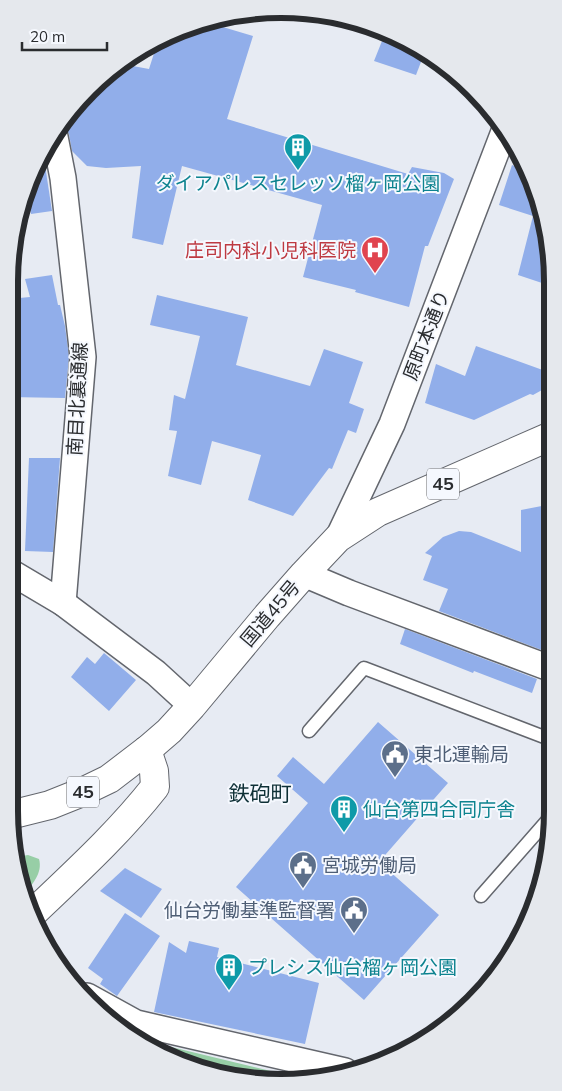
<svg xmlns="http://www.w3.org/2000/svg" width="562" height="1091" viewBox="0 0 562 1091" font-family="Mulish,'Noto Sans JP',sans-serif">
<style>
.green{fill:#97cea6}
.building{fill:#91aeea}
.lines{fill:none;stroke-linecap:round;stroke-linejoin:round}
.lane-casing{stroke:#63666d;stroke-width:15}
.street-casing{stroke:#63666d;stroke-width:28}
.secondary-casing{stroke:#63666d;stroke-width:30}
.highway-casing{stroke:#63666d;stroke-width:30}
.lane{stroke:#fff;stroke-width:12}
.street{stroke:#fff;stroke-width:25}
.secondary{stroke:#fff;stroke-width:28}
.highway{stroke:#fff;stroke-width:28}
.labels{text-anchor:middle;stroke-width:4;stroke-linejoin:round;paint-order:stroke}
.shield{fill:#f5f8fe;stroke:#67696d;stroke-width:1}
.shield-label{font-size:18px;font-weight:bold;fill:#2a2c2f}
.culture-label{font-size:19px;fill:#0d838f;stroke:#f5f8fe;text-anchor:start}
.health-label{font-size:19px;fill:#be3a42;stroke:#f5f8fe;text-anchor:end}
.street-label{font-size:19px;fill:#2a2c2f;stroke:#f5f8fe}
.service-label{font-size:19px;fill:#4e5e75;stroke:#f5f8fe;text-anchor:start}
.quarter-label{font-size:21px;fill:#0e3036;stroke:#f5f8fe}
.rim{fill:none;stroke:#2a2c2f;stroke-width:6}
</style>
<rect width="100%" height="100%" fill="#e7ebf3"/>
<!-- green -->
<g class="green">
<path d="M28 855 39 859C43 873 32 885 23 895L16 857Z"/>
<polygon points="130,1037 308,1080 299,1082 211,1073"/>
</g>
<!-- building -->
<g class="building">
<polygon points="206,22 253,36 227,119 408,174 412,167 444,173 454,179 428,246 425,246 409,307 355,292 356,290 303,277 322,205 182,166 163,245 132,238 141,166 106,168 87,166 72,151 69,134 63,126 102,76 122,64 149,69 157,44 194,23"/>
<polygon points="382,41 424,54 416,75 374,61"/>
<polygon points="43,152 52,211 31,214 28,194 37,160"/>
<polygon points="512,165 530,173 532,177 551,245 551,286 518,275 533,216 499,205"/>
<polygon points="52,275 58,305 60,305 65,326 69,357 65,398 9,397 9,299 30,297 25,279"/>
<polygon points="157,295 248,317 236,365 310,386 324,349 363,362 349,403 364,409 356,433 348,430 332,469 329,468 293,516 248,500 261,455 212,441 201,485 168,476 177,431 169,430 174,395 185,399 200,336 150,325"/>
<polygon points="476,346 551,373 551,385 533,395 530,394 474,420 425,403 436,364 465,376"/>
<polygon points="29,458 60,458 53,552 25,551"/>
<polygon points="552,504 552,639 547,652 439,611 448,589 423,580 432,556 425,553 443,537 459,531 471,532 521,552 521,510"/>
<polygon points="405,629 537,679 532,693 474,671 473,673 400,644"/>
<polygon points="104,653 136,680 109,711 71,677 87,657 95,664"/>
<polygon points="378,722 448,783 379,862 439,915 364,1000 236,887 308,803 277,776 293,757 324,784"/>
<polygon points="125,868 162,889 141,918 100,891"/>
<polygon points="125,913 160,936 117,996 100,984 103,979 88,968"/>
<polygon points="189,941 219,948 217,957 319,983 305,1044 154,1012 169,942 186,953"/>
</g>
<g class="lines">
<!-- lane casing -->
<g class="lane-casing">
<g id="lane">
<polyline points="309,731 364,668 552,740"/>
<polyline points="481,896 553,814"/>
</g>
</g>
<!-- street casing -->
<g class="street-casing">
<g id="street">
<polyline points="55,137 63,178 83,357 63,603"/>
<polyline points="338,538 392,424 505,129"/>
<polyline points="9,571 63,603 156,673 192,706"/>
<polyline points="304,574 349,593 552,669"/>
<polyline points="87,996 136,1023 345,1071"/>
</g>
</g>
<!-- secondary casing -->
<g class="secondary-casing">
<path id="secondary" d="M32 914C75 873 118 834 155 787L154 771 147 750"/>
</g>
<!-- highway casing -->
<g class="highway-casing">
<polyline id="highway" points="10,815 50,805 80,793 109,779 147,750 169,731 192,706 267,616 304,574 338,538 378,512 551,436"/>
</g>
<!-- lane -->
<use href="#lane" class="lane"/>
<!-- street -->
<use href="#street" class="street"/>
<!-- secondary -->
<use href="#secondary" class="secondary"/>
<!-- highway -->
<use href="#highway" class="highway"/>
</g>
<!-- icons -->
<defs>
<g id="building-pin" transform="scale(1.4375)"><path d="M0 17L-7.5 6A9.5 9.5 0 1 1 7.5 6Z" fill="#0f9aa8" stroke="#f5f8fe"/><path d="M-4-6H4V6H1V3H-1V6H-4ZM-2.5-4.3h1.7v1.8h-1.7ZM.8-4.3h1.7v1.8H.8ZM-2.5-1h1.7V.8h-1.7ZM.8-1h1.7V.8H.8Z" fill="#fff"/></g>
<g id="hospital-pin" transform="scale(1.4375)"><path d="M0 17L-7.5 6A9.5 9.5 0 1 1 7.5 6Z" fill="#e0444e" stroke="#f5f8fe"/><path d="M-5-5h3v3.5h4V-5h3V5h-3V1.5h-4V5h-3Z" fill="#fff"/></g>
<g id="civic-pin" transform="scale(1.4375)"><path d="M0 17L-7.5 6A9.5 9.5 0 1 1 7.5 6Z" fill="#5c6f8a" stroke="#f5f8fe"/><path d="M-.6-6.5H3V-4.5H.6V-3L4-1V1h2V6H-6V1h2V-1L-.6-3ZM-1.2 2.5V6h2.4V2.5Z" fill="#fff"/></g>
</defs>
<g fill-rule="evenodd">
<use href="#building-pin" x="298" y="147"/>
<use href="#hospital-pin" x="375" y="250"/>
<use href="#civic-pin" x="395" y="754"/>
<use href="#building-pin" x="344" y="809"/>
<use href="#civic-pin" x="303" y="865"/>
<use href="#civic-pin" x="354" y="910"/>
<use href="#building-pin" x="229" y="967"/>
</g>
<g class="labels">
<!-- shield labels -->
<g class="shield">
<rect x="427" y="468.5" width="32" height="31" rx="4"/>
<rect x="67" y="776.5" width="32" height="31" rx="4"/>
</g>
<g class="shield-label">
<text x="443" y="490">45</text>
<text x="83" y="798">45</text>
</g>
<!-- culture labels -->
<g class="culture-label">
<text x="298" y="190" text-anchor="middle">ダイアパレスセレッソ榴ヶ岡公園</text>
<text x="363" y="816">仙台第四合同庁舎</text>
<text x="248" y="974">プレシス仙台榴ヶ岡公園</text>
</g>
<!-- health labels -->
<g class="health-label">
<text x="356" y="257">庄司内科小児科医院</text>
</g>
<!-- street labels -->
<g class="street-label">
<text transform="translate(426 335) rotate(-69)" y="7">原町本通り</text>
<text transform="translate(77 399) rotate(-87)" y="7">南目北裏通線</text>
<text transform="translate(270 613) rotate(-50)" y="7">国道45号</text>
</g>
<!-- service labels -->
<g class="service-label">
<text x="414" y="761">東北運輸局</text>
<text x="322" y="872">宮城労働局</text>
<text x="335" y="917" text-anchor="end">仙台労働基準監督署</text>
</g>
<!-- quarter labels -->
<g class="quarter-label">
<text x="260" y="801">鉄砲町</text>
</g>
</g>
<!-- crop -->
<path d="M0 0H562V1091H0ZM281 18H281A263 263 0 0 1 544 281V811A263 263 0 0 1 281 1074H281A263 263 0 0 1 18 811V281A263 263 0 0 1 281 18Z" fill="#e5e8ed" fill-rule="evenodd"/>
<path class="rim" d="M281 18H281A263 263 0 0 1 544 281V811A263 263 0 0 1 281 1074H281A263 263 0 0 1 18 811V281A263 263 0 0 1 281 18Z"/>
<!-- scale -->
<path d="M22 42v8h85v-8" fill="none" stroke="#2a2c2f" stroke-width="2.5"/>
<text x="30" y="42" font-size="15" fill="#2a2c2f" stroke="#f5f8fe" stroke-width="4" paint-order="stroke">20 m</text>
</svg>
